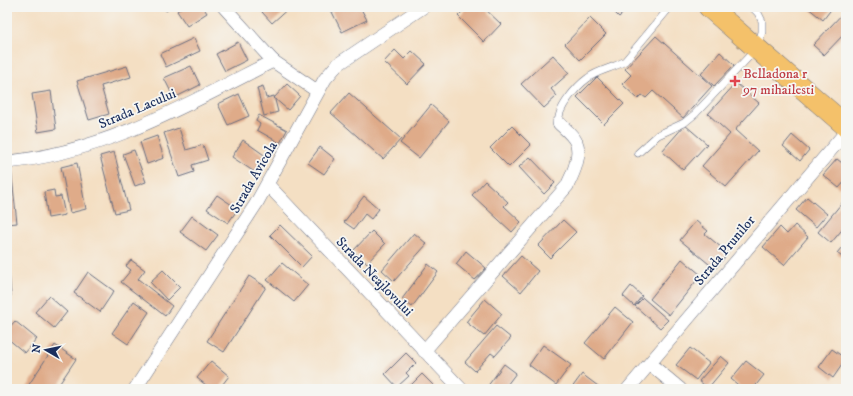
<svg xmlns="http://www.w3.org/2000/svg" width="853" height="396" viewBox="0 0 853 396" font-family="'IM FELL DW Pica',serif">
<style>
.building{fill:#dfab89}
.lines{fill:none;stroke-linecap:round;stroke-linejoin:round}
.lane-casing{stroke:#676d81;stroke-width:8}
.street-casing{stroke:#676d81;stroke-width:14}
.primary-casing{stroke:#676d81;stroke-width:22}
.lane{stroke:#fff;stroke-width:7}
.street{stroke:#fff;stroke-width:13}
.primary{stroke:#f4c16a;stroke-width:21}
.health-dot{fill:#e0444e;stroke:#f6f6f2;stroke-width:1.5}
.labels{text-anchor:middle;stroke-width:3.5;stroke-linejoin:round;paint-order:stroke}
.health-label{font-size:14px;fill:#be3a42;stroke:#f6f6f2;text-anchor:start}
.street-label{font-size:14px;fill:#1b2f5e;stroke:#f6f6f2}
</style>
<rect width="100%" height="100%" fill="#f6f6f2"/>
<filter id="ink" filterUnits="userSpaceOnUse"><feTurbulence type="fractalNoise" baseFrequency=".025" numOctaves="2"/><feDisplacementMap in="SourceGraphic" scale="8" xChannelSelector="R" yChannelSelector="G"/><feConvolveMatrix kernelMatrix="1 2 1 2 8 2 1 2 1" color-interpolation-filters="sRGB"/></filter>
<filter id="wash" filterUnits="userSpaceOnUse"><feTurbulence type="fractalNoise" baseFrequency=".012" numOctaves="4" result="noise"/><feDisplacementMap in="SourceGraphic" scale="16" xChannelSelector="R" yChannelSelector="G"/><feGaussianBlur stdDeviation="0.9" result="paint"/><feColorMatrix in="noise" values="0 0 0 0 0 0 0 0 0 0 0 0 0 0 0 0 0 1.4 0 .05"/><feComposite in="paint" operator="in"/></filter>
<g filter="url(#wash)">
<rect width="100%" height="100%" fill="#f4dfc3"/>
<g id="blocks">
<!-- building -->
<g class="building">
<polygon points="163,7 172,7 166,11"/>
<polygon points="182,7 203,7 207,13 187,26 177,11"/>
<polygon points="267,7 290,7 272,23 262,12"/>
<polygon points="338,7 360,7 367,20 342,32 331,10"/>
<polygon points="467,7 483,7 501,24 484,42 458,16"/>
<polygon points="609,7 630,7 619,17"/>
<polygon points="807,7 833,7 823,20"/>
<polygon points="846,10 846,32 824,55 813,45"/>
<polygon points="590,18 606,34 580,60 565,44"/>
<polygon points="656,36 712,86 683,118 653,91 646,98 642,95 638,99 622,84 631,75 625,69"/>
<polygon points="194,38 200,51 166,67 160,54"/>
<polygon points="238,42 247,60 225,71 216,54"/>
<polygon points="395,50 404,59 412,51 426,64 407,84 384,62"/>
<polygon points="720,52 734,65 714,86 701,74"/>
<polygon points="553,55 569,73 551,89 557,96 544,108 521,84"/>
<polygon points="127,66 131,77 101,86 109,114 89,120 77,81"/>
<polygon points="191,66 200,85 174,98 164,78"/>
<polygon points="597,77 624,104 604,124 577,97"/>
<polygon points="736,83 759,103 735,130 758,151 726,187 702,166 730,134 708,114"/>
<polygon points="287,84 300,96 288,110 274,98"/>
<polygon points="263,86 266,98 274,96 278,112 264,116 257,88"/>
<polygon points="51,91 56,129 38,132 32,94"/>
<polygon points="349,93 401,139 383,159 331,113"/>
<polygon points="239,94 249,116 228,125 218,104"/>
<polygon points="431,105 449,121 419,158 400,143"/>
<polygon points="259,115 287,130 280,143 257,130 260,124 256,121"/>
<polygon points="7,118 11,138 7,138"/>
<polygon points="685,125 707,144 683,170 662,151"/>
<polygon points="512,126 531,145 509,167 490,148"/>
<polygon points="179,128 186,150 203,145 208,160 192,165 194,172 179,177 164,133"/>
<polygon points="792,135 809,150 800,161 783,146"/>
<polygon points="157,136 164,158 147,164 140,142"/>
<polygon points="243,140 267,157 256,173 232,157"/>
<polygon points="320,147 335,159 324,174 308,163"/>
<polygon points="134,150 146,182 135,186 123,154"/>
<polygon points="114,152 129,210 115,213 100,156"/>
<polygon points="530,157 555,183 544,194 519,167"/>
<polygon points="837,159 846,166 846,180 839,188 823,175"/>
<polygon points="77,163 86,209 70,213 61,167"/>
<polygon points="11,168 17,223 7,224 7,169"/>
<polygon points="485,181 508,202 504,206 521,222 512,232 472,195"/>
<polygon points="54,190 55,197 61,196 65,215 48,218 44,192"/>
<polygon points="217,195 238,209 228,223 207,209"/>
<polygon points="364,196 379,209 371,219 365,214 354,229 344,222"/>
<polygon points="807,197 827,214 816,227 796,210"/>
<polygon points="846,198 846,225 831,243 818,232"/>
<polygon points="192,216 218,235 206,251 180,232"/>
<polygon points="563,220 576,232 550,258 538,246"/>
<polygon points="696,221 708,231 705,234 728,253 715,269 680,240"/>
<polygon points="280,225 312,256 302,267 270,235"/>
<polygon points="795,225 808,237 784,265 763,247 780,227 787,234"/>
<polygon points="372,231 385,244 367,263 353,251"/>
<polygon points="414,233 427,244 394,281 382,270"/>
<polygon points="846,242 846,260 837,253"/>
<polygon points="466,251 486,268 475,280 456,264"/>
<polygon points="521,256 538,271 521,292 503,276"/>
<polygon points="682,259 701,275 669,315 650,299"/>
<polygon points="131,260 145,270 138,279 172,306 165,316 121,282 131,270 126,266"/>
<polygon points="282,263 308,285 294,302 267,280"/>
<polygon points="428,264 438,272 412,307 402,299"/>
<polygon points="7,269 9,269 11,296 7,297"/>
<polygon points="163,270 180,287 167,300 150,282"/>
<polygon points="88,272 114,291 100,312 74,293"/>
<polygon points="249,276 266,287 224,352 207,341"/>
<polygon points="631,286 642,296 634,306 623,296"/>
<polygon points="49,296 67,312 54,328 35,312"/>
<polygon points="643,298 668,320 660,328 635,306"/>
<polygon points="485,299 502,314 484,336 466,322"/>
<polygon points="134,301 149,312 128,344 112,333"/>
<polygon points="615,307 633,322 604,359 585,343"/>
<polygon points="15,321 37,339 25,353 7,338 7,330"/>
<polygon points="496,326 511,338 495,356 491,353 475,371 465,362"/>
<polygon points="55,345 76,359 56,389 26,389"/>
<polygon points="543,345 571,365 556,385 529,365"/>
<polygon points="690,348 709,363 696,380 676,365"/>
<polygon points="832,349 846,359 833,378 819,367"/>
<polygon points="406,353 416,363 406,373 409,376 397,387 385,374"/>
<polygon points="721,356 729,363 708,388 699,381"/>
<polygon points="211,361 229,376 219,389 211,389 197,378"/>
<polygon points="746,361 764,375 753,389 743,389 731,379"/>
<polygon points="504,364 516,373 504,389 490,389 487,387"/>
<polygon points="422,374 435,387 434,389 407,389"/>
<polygon points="582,374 602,389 571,389"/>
</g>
</g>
</g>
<g filter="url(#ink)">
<use href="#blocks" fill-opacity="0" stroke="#676d81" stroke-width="1"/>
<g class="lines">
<!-- lane casing -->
<g class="lane-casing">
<g id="lane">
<path d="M559 123C556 109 577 86 588 78 598 70 614 68 625 61L670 7"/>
<polyline points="638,153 658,135 684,123 695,114 757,48 762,32 762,21 758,13 752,7"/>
</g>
</g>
<!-- street casing -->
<g class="street-casing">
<g id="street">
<polyline points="224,7 273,61 317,91"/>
<path d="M7 162C103 153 188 104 273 61"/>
<polyline points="268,185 461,389"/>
<path d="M424 351 567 186C573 174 582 155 576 142 573 135 564 128 559 123"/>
<polyline points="650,364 680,389"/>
<polyline points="135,389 256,204 325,79 337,65 423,7"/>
<polyline points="628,389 846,132"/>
</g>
</g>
<!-- primary casing -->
<g class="primary-casing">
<polyline id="primary" points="709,7 846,126"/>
</g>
<!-- lane -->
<use href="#lane" class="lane"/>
<!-- street -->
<use href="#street" class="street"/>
<!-- primary -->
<use href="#primary" class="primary"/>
</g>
</g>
<!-- markers -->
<path class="health-dot" d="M733 75h4v4h4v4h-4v4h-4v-4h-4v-4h4z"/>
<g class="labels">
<!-- health labels -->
<g class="health-label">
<text x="743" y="78">Belladona r<tspan x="743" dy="16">97 mihailesti</tspan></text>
</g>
<!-- street labels -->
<g class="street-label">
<text transform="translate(137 108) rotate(-23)" y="5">Strada Lacului</text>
<text transform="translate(253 177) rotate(-60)" y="5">Strada Avicola</text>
<text transform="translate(724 250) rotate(-50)" y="5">Strada Prunilor</text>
<text transform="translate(375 276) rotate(46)" y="5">Strada Neajlovului</text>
</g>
</g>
<!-- margin -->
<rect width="853" height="396" fill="none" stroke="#f6f6f2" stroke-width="24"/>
<!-- north arrow -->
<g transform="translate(46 350) rotate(279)" stroke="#f6f6f2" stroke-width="3" paint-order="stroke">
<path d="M0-3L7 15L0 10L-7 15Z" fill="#1b2f5e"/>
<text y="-6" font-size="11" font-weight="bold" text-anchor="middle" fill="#1b2f5e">N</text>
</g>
</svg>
